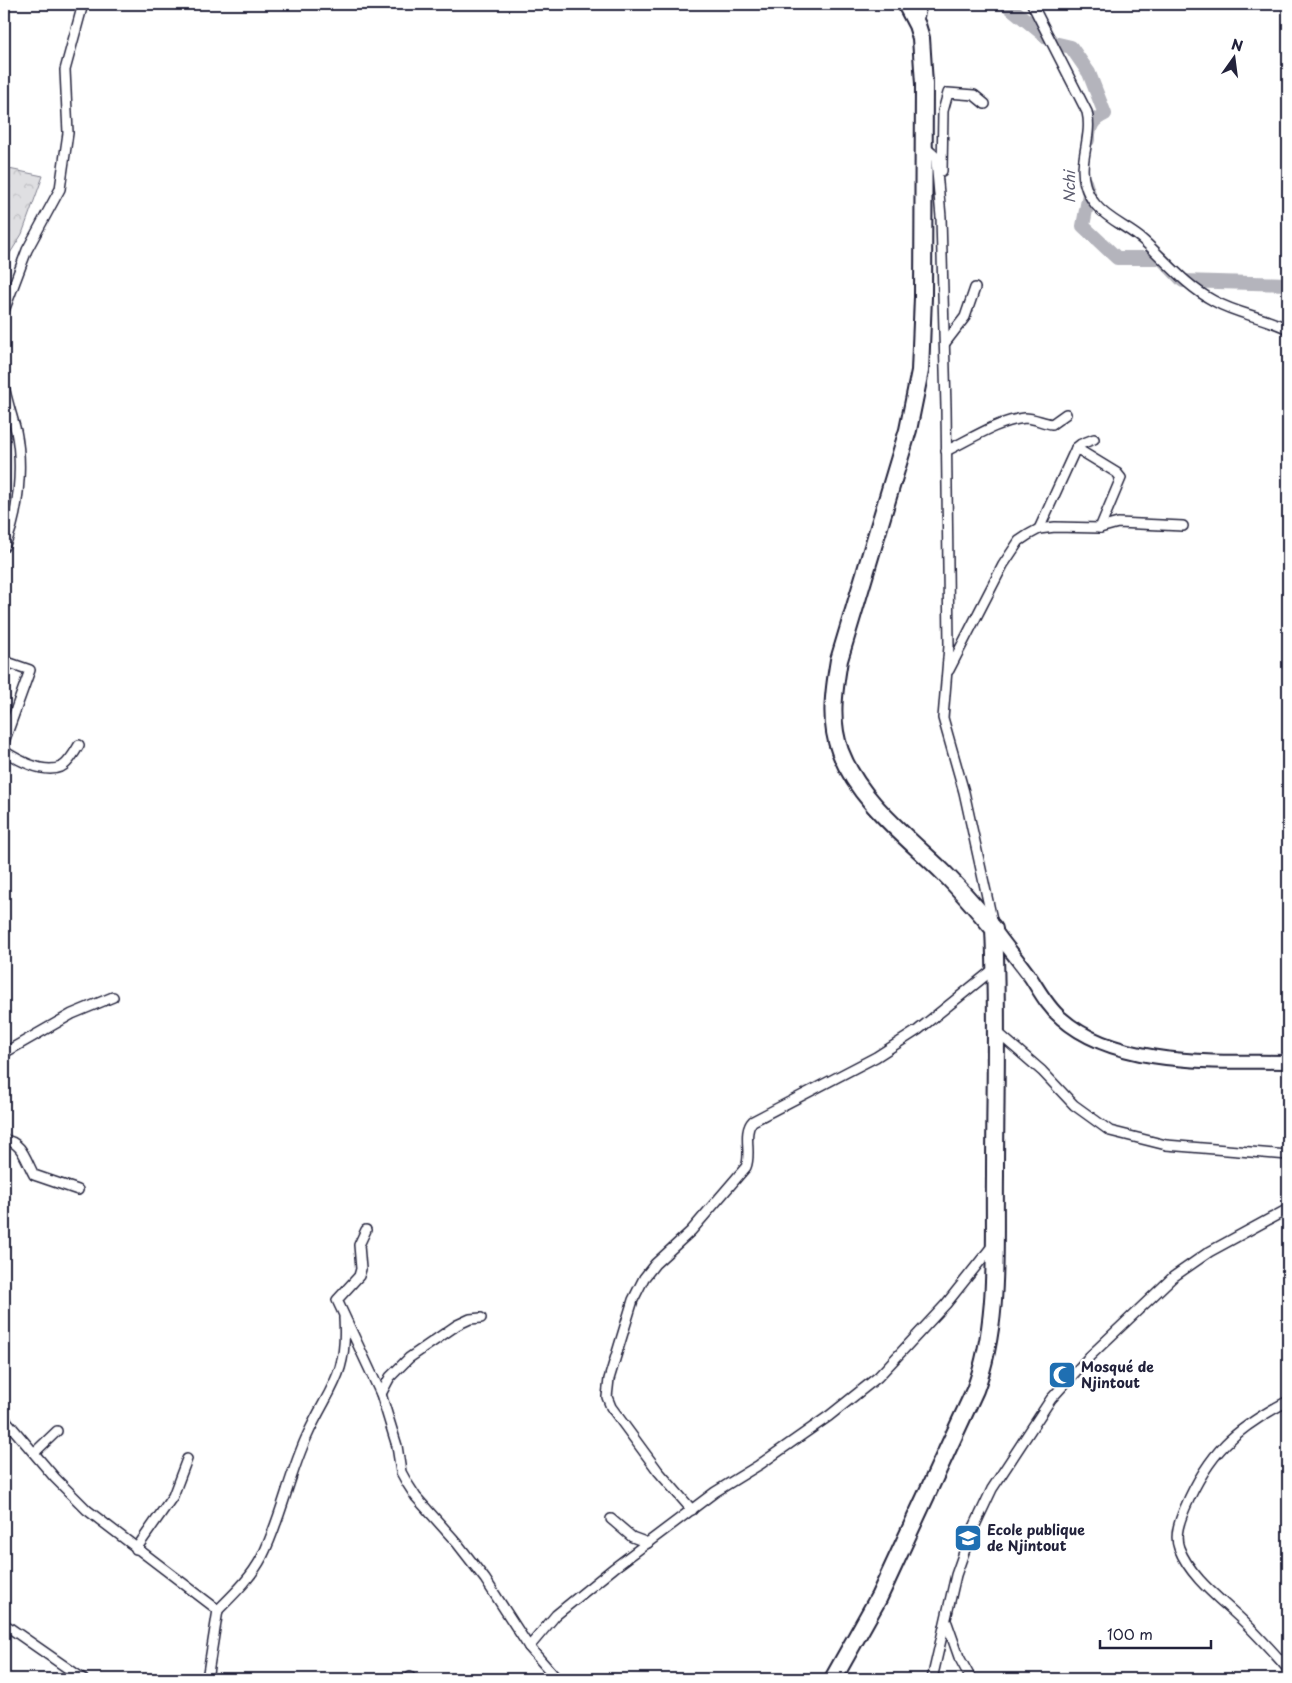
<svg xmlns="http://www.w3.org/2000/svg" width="1292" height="1683" viewBox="0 0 1292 1683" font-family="'Playpen Sans',sans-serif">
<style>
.forest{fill:url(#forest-crowns);stroke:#80808e}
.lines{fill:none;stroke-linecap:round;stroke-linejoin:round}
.river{stroke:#b4b4bc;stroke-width:14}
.street-casing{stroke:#22223b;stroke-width:12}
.secondary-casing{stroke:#22223b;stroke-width:16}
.highway-casing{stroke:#22223b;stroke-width:20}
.street{stroke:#fff;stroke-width:9}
.secondary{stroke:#fff;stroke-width:12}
.highway{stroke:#fff;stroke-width:16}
.labels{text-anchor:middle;stroke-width:4.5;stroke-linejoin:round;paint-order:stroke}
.poi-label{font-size:14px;font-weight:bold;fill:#22223b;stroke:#fff;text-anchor:start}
.water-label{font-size:15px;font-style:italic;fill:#5c5c6f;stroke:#fff}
</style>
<defs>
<pattern id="forest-crowns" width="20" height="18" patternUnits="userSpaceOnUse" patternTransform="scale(1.25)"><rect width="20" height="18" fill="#dfdfe2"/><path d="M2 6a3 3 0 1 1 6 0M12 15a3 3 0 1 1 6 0" fill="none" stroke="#bfbfc3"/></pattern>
</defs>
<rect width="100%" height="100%" fill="#fff"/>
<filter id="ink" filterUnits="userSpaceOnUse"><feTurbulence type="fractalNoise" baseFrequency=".02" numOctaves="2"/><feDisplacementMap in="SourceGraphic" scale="10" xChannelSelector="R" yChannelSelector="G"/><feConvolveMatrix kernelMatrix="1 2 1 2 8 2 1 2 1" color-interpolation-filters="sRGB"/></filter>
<g filter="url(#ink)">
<!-- forest -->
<polygon class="forest" points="4,168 43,176 22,234 9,255 4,274"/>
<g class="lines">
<!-- river -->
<g class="river">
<path d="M1006 4 1054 43 1071 47 1089 73 1105 114C1092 120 1090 126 1088 140"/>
<polyline points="1085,182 1089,194 1083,226 1117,258 1161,258 1183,281 1288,284"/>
</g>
<!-- street casing -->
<g class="street-casing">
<g id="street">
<path d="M1032 4 1087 112C1093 136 1078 161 1085 184 1087 192 1091 199 1096 205 1108 220 1130 228 1144 241 1167 262 1186 286 1214 301 1237 314 1264 317 1288 329"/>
<polyline points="917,25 922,4"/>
<polyline points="924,146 934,155 936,160 941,217 946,408 949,646 943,718 964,792 993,924"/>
<polyline points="942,171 943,111 948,93 974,95 985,104"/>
<polyline points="4,311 27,250 60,189 68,133 65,70 83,4"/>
<polyline points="945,343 965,317 975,288"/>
<path d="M4 386C7 401 12 416 16 431 23 465 19 516 4 547"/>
<polyline points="1076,448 1117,473 1121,478 1100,528"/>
<path d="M946 451C971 439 997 421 1025 418 1034 418 1043 423 1052 424L1066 414"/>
<polyline points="1039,529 1076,448 1081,444 1094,439"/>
<polyline points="4,661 30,670 4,742"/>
<polyline points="949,670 1003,565 1019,541 1028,535 1039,529 1055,527 1100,528 1118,523 1183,526"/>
<path d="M4 751C18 760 43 774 61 767 68 764 75 752 79 745"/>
<polyline points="997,1032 1042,1071 1074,1105 1110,1131 1166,1145 1288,1155"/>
<polyline points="4,1053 72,1014 113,997"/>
<path d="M4 1140C22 1141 26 1161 34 1175L78 1190"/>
<polyline points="366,1230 359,1245 361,1269 359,1276 337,1300 381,1394 397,1446 401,1472 407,1483 416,1497 457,1543 485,1579 529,1647"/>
<polyline points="381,1394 390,1377 409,1358 457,1325 470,1319 481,1318"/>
<path d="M1288 1401C1235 1429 1209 1452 1185 1508 1180 1520 1174 1535 1179 1548 1190 1577 1220 1599 1241 1619 1258 1635 1273 1652 1288 1669"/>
<polyline points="4,1418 55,1478 87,1510 218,1610 207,1679"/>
<polyline points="34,1453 57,1431"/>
<path d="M692 1510 658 1471 611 1407 607 1397 609 1379 633 1300 644 1278 655 1264 691 1231 746 1167C752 1153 742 1132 753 1121L876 1057 918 1030 995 968"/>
<polyline points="611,1519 632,1537 648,1543"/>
<polyline points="136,1549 173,1496 187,1459"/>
<path d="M218 1610C234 1594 251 1578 262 1557 281 1519 289 1475 307 1436 329 1387 348 1377 344 1318"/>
<polyline points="947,1623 959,1657 971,1679"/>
<polyline points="4,1624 83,1679"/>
<polyline points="410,1677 411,1679"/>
<polyline points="557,1679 529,1647 556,1615 614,1568 715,1492 759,1465 829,1416 878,1377 946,1304 993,1245"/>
<polyline points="932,1679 956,1575 969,1538 992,1489 1051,1399 1090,1356 1173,1277 1209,1252 1288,1209"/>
</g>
</g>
<!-- secondary casing -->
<g class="secondary-casing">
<path id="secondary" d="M994 929C1006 946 1019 961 1031 978 1040 992 1048 1007 1061 1018 1117 1068 1217 1061 1288 1062"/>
</g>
<!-- highway casing -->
<g class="highway-casing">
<path id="highway" d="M833 1679 879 1597 975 1390C1000 1323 994 1246 995 1176 995 1093 998 1011 994 929 978 910 961 890 943 872 906 836 859 801 840 751 829 722 834 690 839 660L908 430 920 371 923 297 924 84 921 38 917 25 906 4"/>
</g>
<!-- street -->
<use href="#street" class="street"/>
<!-- secondary -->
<use href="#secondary" class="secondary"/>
<!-- highway -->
<use href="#highway" class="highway"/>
</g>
</g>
<!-- icons -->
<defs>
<g id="mosque-square" transform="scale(1.4375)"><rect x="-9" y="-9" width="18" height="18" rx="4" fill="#1f6fb2" stroke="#fff"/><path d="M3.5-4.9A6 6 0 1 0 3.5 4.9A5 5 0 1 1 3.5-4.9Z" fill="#fff"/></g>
<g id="school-square" transform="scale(1.4375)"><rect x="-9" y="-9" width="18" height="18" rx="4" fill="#1f6fb2" stroke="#fff"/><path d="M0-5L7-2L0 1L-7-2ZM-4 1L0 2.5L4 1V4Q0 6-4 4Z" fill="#fff"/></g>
</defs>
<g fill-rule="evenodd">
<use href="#mosque-square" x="1062" y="1375"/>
<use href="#school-square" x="968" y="1538"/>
</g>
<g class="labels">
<!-- poi labels -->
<g class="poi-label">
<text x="1081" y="1372">Mosqué de<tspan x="1081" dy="16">Njintout</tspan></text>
<text x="987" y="1535">Ecole publique<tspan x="987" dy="16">de Njintout</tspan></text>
</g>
<!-- water labels -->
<g class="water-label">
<text transform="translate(1070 187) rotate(-90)" y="5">Nchi</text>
</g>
</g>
<!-- margin -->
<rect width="1292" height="1683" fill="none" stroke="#fff" stroke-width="20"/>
<rect x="10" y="10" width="1272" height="1663" fill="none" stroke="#22223b" stroke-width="2" filter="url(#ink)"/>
<!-- north arrow -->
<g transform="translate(1234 58) rotate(14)" stroke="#ffffff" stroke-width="4" paint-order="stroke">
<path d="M0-4L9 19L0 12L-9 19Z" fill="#22223b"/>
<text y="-8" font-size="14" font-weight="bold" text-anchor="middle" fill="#22223b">N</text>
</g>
<!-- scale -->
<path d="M1100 1640v8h111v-8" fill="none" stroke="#22223b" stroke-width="2.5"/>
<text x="1107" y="1640" font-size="15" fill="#22223b" stroke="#ffffff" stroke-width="4" paint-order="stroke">100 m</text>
</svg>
